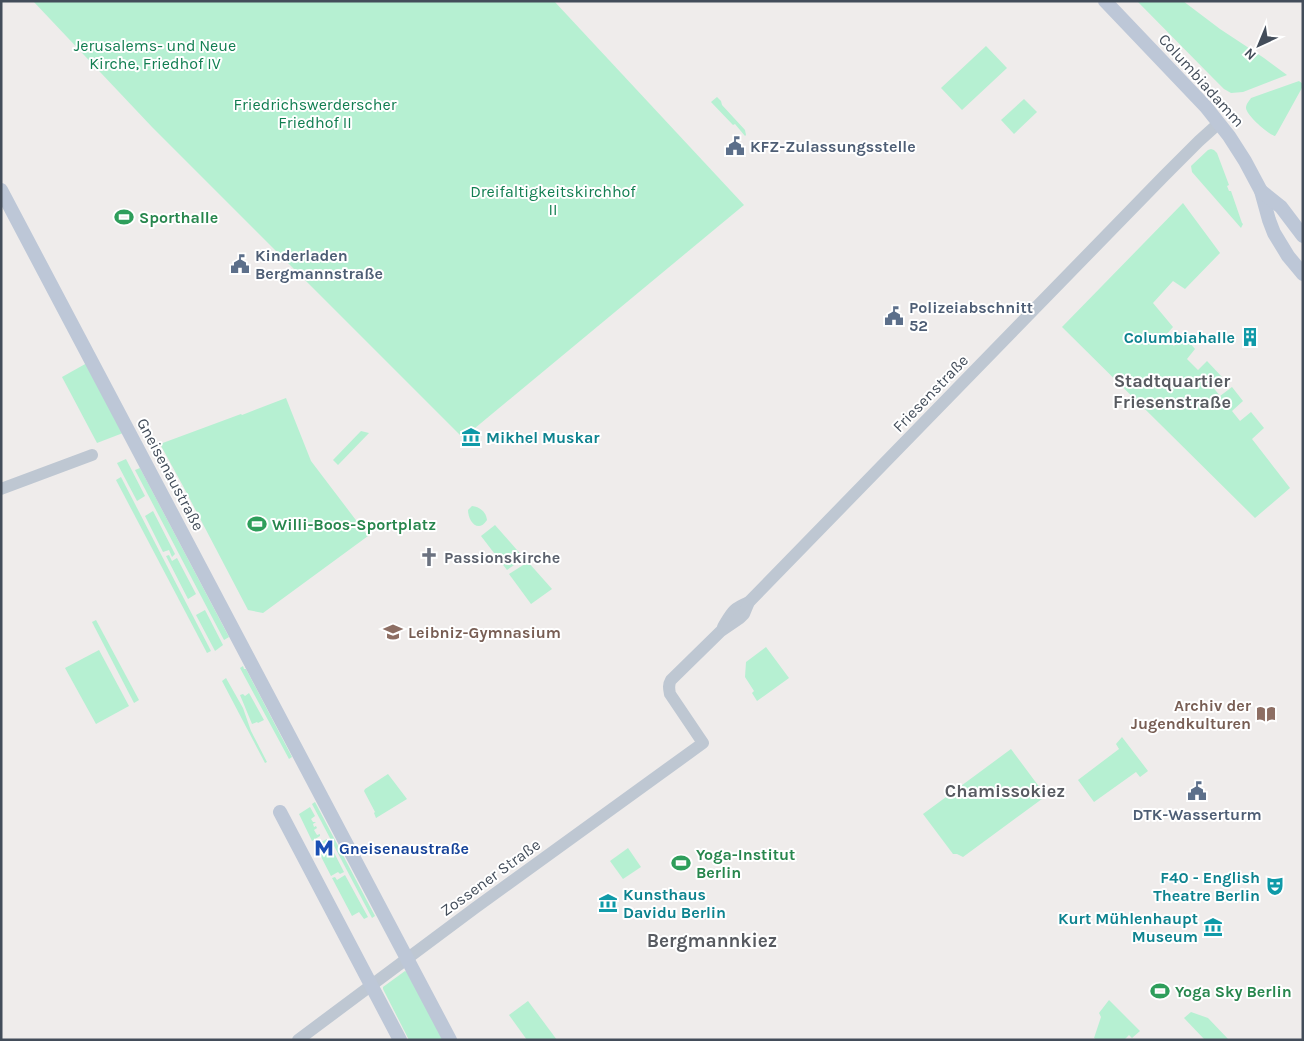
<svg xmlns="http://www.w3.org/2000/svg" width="1304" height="1041" viewBox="0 0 1304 1041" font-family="Karla,sans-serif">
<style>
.green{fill:#b6f0d2}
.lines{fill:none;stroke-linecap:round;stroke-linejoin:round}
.tertiary{stroke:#bec7d2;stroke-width:12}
.secondary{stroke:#bdc7d7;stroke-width:14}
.labels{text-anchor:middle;stroke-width:4;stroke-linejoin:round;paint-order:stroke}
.park-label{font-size:16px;fill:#117e51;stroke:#fff}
.street-label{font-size:16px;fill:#434d5a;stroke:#fff}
.service-label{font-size:16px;font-weight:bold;fill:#4e5e75;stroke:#fff;text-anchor:start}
.leisure-label{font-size:16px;font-weight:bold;fill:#27864d;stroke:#fff;text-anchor:start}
.culture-label{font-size:16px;font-weight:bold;fill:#0d838f;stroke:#fff;text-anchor:end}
.worship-label{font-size:16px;font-weight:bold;fill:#5b616d;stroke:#fff;text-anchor:start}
.education-label{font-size:16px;font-weight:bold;fill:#785e54;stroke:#fff;text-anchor:start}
.transit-label{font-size:16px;font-weight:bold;fill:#164399;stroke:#fff;text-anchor:start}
.neighbourhood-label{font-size:18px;font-weight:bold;fill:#585b61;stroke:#fff}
.quarter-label{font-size:19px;font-weight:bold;fill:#585b61;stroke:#fff}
</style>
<rect width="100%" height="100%" fill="#efeceb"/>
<!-- green -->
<g class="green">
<polygon points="33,1 554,1 744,205 463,438 152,127"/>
<polygon points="1137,1 1183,1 1220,29 1264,58 1287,75 1243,92 1231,93 1224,89 1211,76"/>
<polygon points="986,46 1007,68 962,110 941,88"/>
<path d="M1299 81 1303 84V86L1277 133 1275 136C1268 134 1247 116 1246 108 1246 104 1249 101 1251 98Z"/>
<polygon points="717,97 721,101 722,105 745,130 746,135 745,136 735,124 733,125 711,102"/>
<polygon points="1024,99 1037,112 1014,134 1001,120"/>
<polygon points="1211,149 1214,150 1217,153 1229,185 1227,186 1229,191 1231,191 1242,223 1243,224 1241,228 1192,172 1191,166 1208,150"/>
<polygon points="1183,203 1220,253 1185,289 1173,281 1153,303 1173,327 1164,337 1174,346 1183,335 1195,349 1187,359 1198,370 1207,361 1222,377 1212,386 1220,396 1232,387 1243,401 1232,411 1240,421 1251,412 1264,428 1252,439 1290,488 1255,518 1062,327"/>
<polygon points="87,363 123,433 97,443 62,377"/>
<polygon points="286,398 311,461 368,536 263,613 248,610 183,486 160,444 241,414 242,415"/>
<polygon points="361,431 369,433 338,465 333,460"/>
<polygon points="126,459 145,496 137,501 117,463"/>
<polygon points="140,468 229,637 224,640 135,470"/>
<polygon points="121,477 211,651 207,653 116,480"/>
<path d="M472 506C480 507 486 512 487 520 478 534 468 521 468 510Z"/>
<polygon points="153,511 175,554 172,557 169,550 163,552 145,516"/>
<polygon points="495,525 524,558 507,570 481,536"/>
<polygon points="169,555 172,561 177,558 196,594 188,599 166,556"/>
<polygon points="528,562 552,589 531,604 509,574"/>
<polygon points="205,610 223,645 215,651 196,615"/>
<polygon points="96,620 139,700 134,703 92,622"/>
<polygon points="766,647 789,678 757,701 752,693 754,691 745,677 746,662"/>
<polygon points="99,650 129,706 96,724 65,668"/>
<polygon points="243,666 244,669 246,669 292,757 289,759 240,668"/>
<polygon points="226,678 243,708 251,731 267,762 265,763 222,681"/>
<polygon points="249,693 264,720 258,723 257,722 252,724 240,695 243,694 245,696"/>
<polygon points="1122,737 1148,771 1140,777 1136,772 1094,802 1078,780 1119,749 1116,744"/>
<polygon points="1011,749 1046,796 963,857 957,854 953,854 923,814"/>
<polygon points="388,774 407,799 376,818 374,813 375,812 364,791 365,789"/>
<polygon points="315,802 375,916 372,918 312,804"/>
<polygon points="310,807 315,816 311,819 313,822 316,822 313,824 314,827 316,826 317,828 314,830 317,835 320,834 320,836 312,841 299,814"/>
<polygon points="327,839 344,872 340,874 338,872 331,876 314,843 320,840 321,842"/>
<polygon points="628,848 641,867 623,879 610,861"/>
<polygon points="345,875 368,917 364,919 359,912 352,916 332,878 335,877 337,880"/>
<polygon points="405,971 407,972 443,1040 409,1040 383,989 383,987"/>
<polygon points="1109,1000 1140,1031 1132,1038 1129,1035 1124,1040 1097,1040 1094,1038 1101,1017 1099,1013"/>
<polygon points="528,1001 557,1040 527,1040 509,1015"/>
<polygon points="1191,1012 1208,1018 1229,1040 1205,1040 1184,1018"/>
</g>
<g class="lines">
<!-- tertiary -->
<g class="tertiary">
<polyline points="1,489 92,455"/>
<path d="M723 627C732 612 732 609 749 602"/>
<path d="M298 1040 475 908 703 743 670 694C669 689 668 685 671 680L721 631 740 618 744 614 749 602 1164 176 1199 141 1219 123"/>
</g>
<!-- secondary -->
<g class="secondary">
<polyline points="1105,1 1206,107 1229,136 1245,161 1261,191 1269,220 1274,233 1288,256 1303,274"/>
<polyline points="1,190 450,1040"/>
<polyline points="1261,191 1281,207 1303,236"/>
<polyline points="280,812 400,1040"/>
</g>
</g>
<!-- icons -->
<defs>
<g id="civic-bare" transform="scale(1.5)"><path d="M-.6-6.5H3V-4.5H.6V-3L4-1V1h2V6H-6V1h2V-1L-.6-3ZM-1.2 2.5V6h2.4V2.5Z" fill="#5c6f8a" stroke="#fff" stroke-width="2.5" paint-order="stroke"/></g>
<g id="stadium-bare" transform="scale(1.5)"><path d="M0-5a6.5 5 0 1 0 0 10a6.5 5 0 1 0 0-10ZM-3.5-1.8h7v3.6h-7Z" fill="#2e9e5b" stroke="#fff" stroke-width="2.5" paint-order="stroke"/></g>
<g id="building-bare" transform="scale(1.5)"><path d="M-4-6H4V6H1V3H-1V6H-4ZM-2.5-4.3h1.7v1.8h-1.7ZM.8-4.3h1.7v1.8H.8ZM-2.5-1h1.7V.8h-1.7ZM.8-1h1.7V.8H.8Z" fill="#0f9aa8" stroke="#fff" stroke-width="2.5" paint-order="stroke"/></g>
<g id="museum-bare" transform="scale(1.5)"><path d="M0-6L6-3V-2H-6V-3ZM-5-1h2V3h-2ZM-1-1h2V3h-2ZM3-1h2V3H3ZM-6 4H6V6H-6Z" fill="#0f9aa8" stroke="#fff" stroke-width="2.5" paint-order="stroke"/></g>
<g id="church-bare" transform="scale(1.5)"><path d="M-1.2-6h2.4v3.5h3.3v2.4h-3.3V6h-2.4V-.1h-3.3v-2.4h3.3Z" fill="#6b7280" stroke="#fff" stroke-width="2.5" paint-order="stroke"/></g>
<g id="school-bare" transform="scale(1.5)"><path d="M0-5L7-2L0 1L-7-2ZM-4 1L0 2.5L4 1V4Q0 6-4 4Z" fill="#8d6e63" stroke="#fff" stroke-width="2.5" paint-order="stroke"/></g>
<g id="library-bare" transform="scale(1.5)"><path d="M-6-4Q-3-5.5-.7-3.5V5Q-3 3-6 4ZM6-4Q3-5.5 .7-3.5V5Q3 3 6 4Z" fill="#8d6e63" stroke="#fff" stroke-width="2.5" paint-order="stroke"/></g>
<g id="metro-bare" transform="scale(1.5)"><path d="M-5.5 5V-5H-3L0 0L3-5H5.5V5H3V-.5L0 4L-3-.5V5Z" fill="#1a4fb4" stroke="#fff" stroke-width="2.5" paint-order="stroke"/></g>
<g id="theatre-bare" transform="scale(1.5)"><path d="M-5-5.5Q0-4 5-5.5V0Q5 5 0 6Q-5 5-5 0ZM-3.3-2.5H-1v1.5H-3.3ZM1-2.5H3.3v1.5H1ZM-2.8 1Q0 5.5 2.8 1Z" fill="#0f9aa8" stroke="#fff" stroke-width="2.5" paint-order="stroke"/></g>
</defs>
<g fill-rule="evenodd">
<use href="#civic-bare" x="735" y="146"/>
<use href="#stadium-bare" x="124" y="217"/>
<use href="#civic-bare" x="240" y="264"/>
<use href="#civic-bare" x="894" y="316"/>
<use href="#building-bare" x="1250" y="337"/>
<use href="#museum-bare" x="471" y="437"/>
<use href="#stadium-bare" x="257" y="524"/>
<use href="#church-bare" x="429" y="557"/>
<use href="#school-bare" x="393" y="632"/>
<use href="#library-bare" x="1266" y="714"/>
<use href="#civic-bare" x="1197" y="791"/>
<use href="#metro-bare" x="324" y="848"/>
<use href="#stadium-bare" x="681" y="863"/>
<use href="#theatre-bare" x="1275" y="886"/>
<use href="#museum-bare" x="608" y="903"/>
<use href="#museum-bare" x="1213" y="927"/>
<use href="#stadium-bare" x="1160" y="991"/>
</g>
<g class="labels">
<!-- park labels -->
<g class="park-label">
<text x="155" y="51">Jerusalems- und Neue<tspan x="155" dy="18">Kirche, Friedhof IV</tspan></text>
<text x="315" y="110">Friedrichswerderscher<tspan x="315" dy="18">Friedhof II</tspan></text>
<text x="553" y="197">Dreifaltigkeitskirchhof<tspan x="553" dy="18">II</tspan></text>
</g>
<!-- street labels -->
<g class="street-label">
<text transform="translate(1202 80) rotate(48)" y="6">Columbiadamm</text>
<text transform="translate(930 393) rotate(-46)" y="6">Friesenstraße</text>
<text transform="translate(171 474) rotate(62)" y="6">Gneisenaustraße</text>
<text transform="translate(490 877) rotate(-36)" y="6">Zossener Straße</text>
</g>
<!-- service labels -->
<g class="service-label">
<text x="750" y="152">KFZ-Zulassungsstelle</text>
<text x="255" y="261">Kinderladen<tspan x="255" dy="18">Bergmannstraße</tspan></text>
<text x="909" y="313">Polizeiabschnitt<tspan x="909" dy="18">52</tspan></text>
<text x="1197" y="820" text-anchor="middle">DTK-Wasserturm</text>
</g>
<!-- leisure labels -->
<g class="leisure-label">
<text x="139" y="223">Sporthalle</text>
<text x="272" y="530">Willi-Boos-Sportplatz</text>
<text x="696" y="860">Yoga-Institut<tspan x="696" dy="18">Berlin</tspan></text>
<text x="1175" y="997">Yoga Sky Berlin</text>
</g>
<!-- culture labels -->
<g class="culture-label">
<text x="1235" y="343">Columbiahalle</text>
<text x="486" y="443" text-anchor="start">Mikhel Muskar</text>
<text x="1260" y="883">F40 - English<tspan x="1260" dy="18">Theatre Berlin</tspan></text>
<text x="623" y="900" text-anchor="start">Kunsthaus<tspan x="623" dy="18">Davidu Berlin</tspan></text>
<text x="1198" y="924">Kurt Mühlenhaupt<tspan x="1198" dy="18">Museum</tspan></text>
</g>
<!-- worship labels -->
<g class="worship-label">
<text x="444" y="563">Passionskirche</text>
</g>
<!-- education labels -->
<g class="education-label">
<text x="408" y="638">Leibniz-Gymnasium</text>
<text x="1251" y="711" text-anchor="end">Archiv der<tspan x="1251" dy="18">Jugendkulturen</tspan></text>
</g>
<!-- transit labels -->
<g class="transit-label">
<text x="339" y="854">Gneisenaustraße</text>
</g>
<!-- neighbourhood labels -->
<g class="neighbourhood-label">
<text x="1172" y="387">Stadtquartier<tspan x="1172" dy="21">Friesenstraße</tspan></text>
<text x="1005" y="797">Chamissokiez</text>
</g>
<!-- quarter labels -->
<g class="quarter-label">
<text x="712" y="947">Bergmannkiez</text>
</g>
</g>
<!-- border -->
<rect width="1304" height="1041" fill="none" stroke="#434d5a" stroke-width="5"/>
<!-- north arrow -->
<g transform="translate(1259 45) rotate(224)" stroke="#ffffff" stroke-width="4" paint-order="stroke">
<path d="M0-4L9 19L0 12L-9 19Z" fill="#434d5a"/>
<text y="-8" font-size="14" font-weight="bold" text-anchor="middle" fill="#434d5a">N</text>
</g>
</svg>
